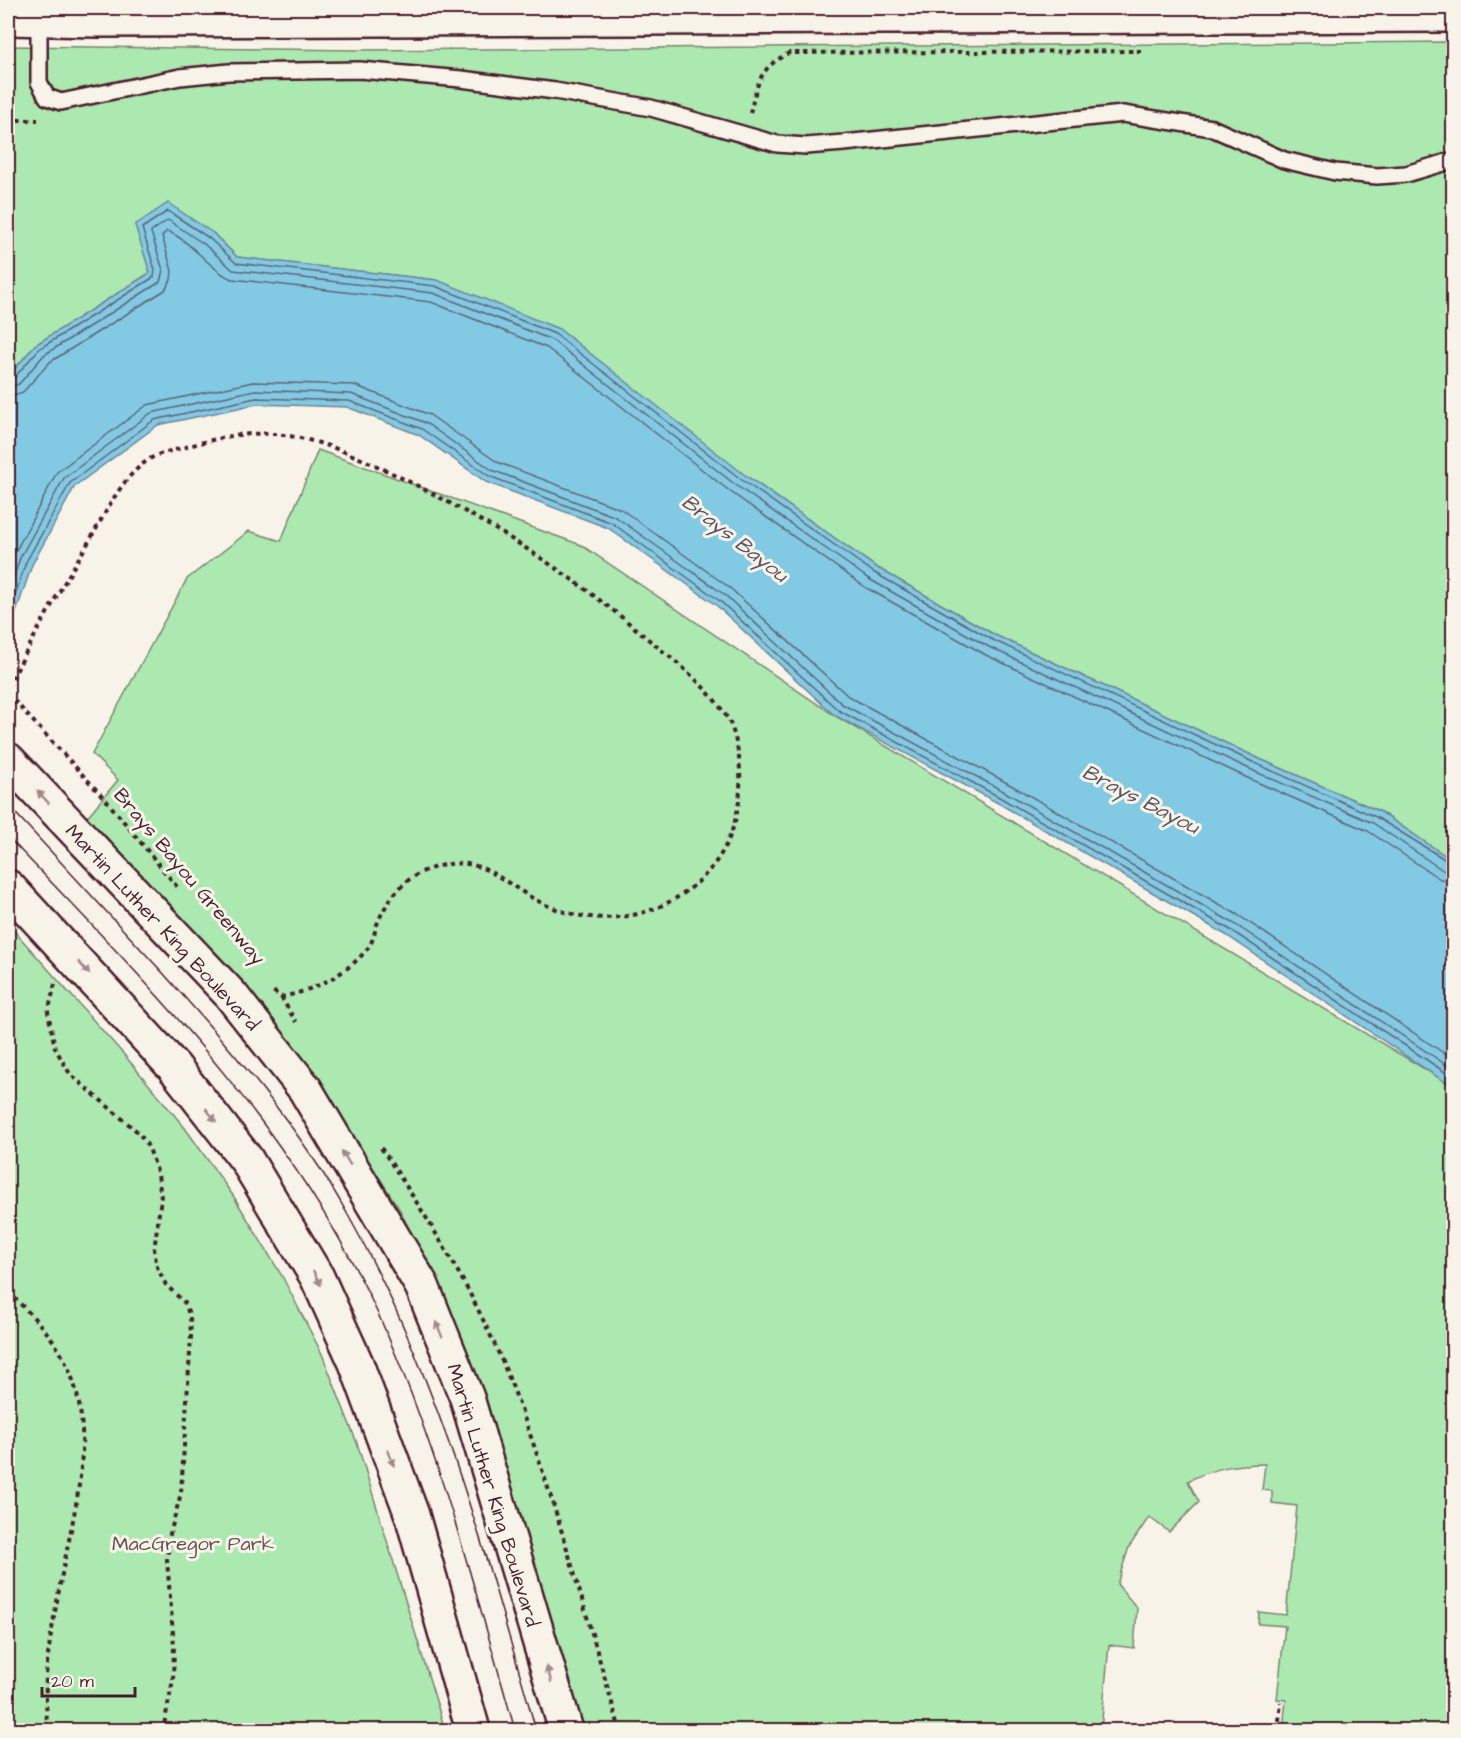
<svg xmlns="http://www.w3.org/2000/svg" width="1461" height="1738" viewBox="0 0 1461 1738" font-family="'Architects Daughter',sans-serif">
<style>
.green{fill:#abe9b0;stroke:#7a846e;stroke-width:1.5}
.water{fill:#82cae3;stroke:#6c8699;stroke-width:1.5}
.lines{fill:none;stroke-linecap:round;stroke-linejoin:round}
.shore{stroke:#606375;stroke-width:1.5}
.service-casing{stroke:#4a1f2b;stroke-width:20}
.secondary-casing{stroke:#4a1f2b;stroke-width:38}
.path{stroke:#4a1f2b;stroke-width:4;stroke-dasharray:4.5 4.5;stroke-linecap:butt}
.service{stroke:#f7f3e8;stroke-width:15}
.secondary{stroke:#f7f3e8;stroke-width:33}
.tram{stroke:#4a1f2b;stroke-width:1.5}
.oneway{fill:#a0898a}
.labels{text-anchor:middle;stroke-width:6;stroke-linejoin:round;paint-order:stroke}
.street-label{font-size:20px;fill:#4a1f2b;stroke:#f7f3e8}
.park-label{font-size:20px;fill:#62524c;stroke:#f7f3e8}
.water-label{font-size:21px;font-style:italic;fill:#5b5262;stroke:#f7f3e8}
</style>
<rect width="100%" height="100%" fill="#f7f3e8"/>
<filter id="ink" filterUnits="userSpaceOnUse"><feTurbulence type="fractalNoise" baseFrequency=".0167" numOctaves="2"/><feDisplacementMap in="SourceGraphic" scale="12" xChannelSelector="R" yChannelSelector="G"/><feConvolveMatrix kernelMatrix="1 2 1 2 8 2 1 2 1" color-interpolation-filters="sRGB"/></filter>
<g filter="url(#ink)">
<!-- green -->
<g class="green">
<polygon points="1453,42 1453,861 1379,811 1262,760 995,635 876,567 745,475 437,280 237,257 213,233 35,345 8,377 8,46 362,50"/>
<path d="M318 450 581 545 834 715 1453 1086V1730H1283L1286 1700 1277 1699 1285 1626 1258 1624 1259 1612 1286 1615 1297 1506 1272 1503V1491L1262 1490 1265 1464C1236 1464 1213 1468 1188 1481L1199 1502 1169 1532 1149 1517 1129 1547 1117 1584 1137 1608 1134 1648 1109 1645 1101 1730H584L472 1362 400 1210 308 1066 218 957 87 817 118 780 92 754 187 579 249 531 281 541Z"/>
<polygon points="8,924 126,1057 185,1128 234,1197 282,1276 322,1354 357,1443 445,1730 8,1730"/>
</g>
<!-- water -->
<polygon class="water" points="168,203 213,233 237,257 437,280 559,329 745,475 876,567 995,635 1262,760 1379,811 1453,861 1453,1084 1442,1080 1226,935 998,803 834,715 716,605 608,528 486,482 419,435 347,407 257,404 158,425 75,486 32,565 8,636 8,377 35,345 150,273 135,225"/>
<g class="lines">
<!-- shore -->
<g class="shore">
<polyline points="8,380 14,378 39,349 154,277 155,270 142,228 168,211 209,238 236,263 435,286 555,334 742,480 873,572 993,640 1259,765 1376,817 1454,865"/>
<polyline points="8,388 19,384 44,355 160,282 163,270 151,232 168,220 204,244 233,270 433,293 552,340 737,486 869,579 989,647 1256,772 1373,823 1444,871 1454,873"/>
<path d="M8 397 23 392 50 362 165 290 171 280 172 271 162 236 167 231C192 241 211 271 232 279L431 302 547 348 732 493 865 587 986 655 1252 780 1368 831 1440 879 1454 882"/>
<polyline points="8,566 57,472 147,405 253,382 354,385 430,415 497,462 621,509 730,588 848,696 1009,784 1238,915 1454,1060"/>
<polyline points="8,594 20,558 64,478 151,413 255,390 351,394 426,423 492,470 616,517 725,595 842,704 1005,792 1233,923 1454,1070"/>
<polyline points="8,617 26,562 70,483 154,420 256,398 349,401 422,429 489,476 612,523 720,601 838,710 1001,798 1229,929 1454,1078"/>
</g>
<!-- service casing -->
<g class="service-casing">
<polyline id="service" points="39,20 39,82 47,97 61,102 180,77 229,72 360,70 461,79 555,91 651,108 777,144 806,146 844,143 1123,114 1212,128 1284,160 1335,172 1377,176 1406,174 1454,160"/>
</g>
<!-- secondary casing -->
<g class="secondary-casing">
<g id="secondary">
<polyline points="8,18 96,20 1454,15"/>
<polyline points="8,760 231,995 305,1089 422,1286 467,1398 566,1730"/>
<polyline points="8,887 174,1067 246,1159 317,1277 356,1363 412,1515 473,1730"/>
</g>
</g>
<!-- path -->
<g class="path">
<path d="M750 113C758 82 759 68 789 53L1141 51"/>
<polyline points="8,120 38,120"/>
<path d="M8 687C34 636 61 587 91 538 108 509 124 472 155 456 164 452 176 450 186 447 216 438 243 432 274 434 320 438 363 459 404 479 492 523 573 575 648 639 677 663 708 686 728 719 734 730 737 745 739 758 745 811 730 861 684 893 640 923 586 926 538 901 498 880 478 850 427 870 404 878 387 900 378 922 375 929 374 938 370 945 352 972 311 992 281 997L270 989"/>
<polyline points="8,694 106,800 178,888"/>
<polyline points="55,984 48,1012 55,1048 70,1074 139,1133 149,1148 158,1174 161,1198 154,1250 157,1267 166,1285 185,1303 190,1317 191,1337 181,1493 170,1534 167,1560 174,1646 173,1680 163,1730"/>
<polyline points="281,997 296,1022"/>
<path d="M381 1148C431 1222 478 1299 511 1383 554 1493 586 1616 620 1730"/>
<path d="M8 1291C21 1305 36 1319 48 1334 108 1412 74 1505 59 1590 54 1618 48 1647 46 1676 45 1694 47 1712 47 1730"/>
<polyline points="1278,1730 1281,1702"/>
</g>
<!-- service -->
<use href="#service" class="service"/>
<!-- secondary -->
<use href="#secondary" class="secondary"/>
<!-- tram -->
<g class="tram">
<path d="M8 805C60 861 111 917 163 973 230 1048 299 1126 348 1215 439 1376 485 1554 536 1730"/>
<path d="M8 837C147 983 295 1130 379 1316 439 1449 475 1591 515 1730"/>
</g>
</g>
<!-- one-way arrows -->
<defs><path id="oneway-solid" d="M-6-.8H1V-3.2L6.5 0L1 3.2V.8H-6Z" transform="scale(1.5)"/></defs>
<g class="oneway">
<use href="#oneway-solid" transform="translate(43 797) rotate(-133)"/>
<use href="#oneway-solid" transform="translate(84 968) rotate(48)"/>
<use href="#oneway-solid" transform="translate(211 1115) rotate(52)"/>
<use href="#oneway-solid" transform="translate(346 1158) rotate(-121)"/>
<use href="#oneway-solid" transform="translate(317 1278) rotate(63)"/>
<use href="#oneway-solid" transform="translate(439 1329) rotate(-112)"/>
<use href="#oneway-solid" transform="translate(391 1458) rotate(70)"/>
<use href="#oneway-solid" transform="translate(549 1674) rotate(-106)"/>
</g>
</g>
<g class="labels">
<!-- street labels -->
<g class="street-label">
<text transform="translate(190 876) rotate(50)" y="7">Brays Bayou Greenway</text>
<text transform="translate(163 927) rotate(47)" y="7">Martin Luther King Boulevard</text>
<text transform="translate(494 1495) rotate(73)" y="7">Martin Luther King Boulevard</text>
</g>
<!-- park labels -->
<g class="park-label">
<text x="193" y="1550">MacGregor Park</text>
</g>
<!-- water labels -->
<g class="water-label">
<text transform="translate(735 538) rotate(38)" y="7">Brays Bayou</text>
<text transform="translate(1141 799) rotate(27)" y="7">Brays Bayou</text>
</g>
</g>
<!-- margin -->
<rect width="1461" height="1738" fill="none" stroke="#f7f3e8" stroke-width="30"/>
<rect x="15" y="15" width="1431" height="1708" fill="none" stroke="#4a1f2b" stroke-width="2" filter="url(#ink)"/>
<!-- scale -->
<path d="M42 1687v9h93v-9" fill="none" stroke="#4a1f2b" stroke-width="3"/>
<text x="51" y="1687" font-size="18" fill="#4a1f2b" stroke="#f7f3e8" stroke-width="4.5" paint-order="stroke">20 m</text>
</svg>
